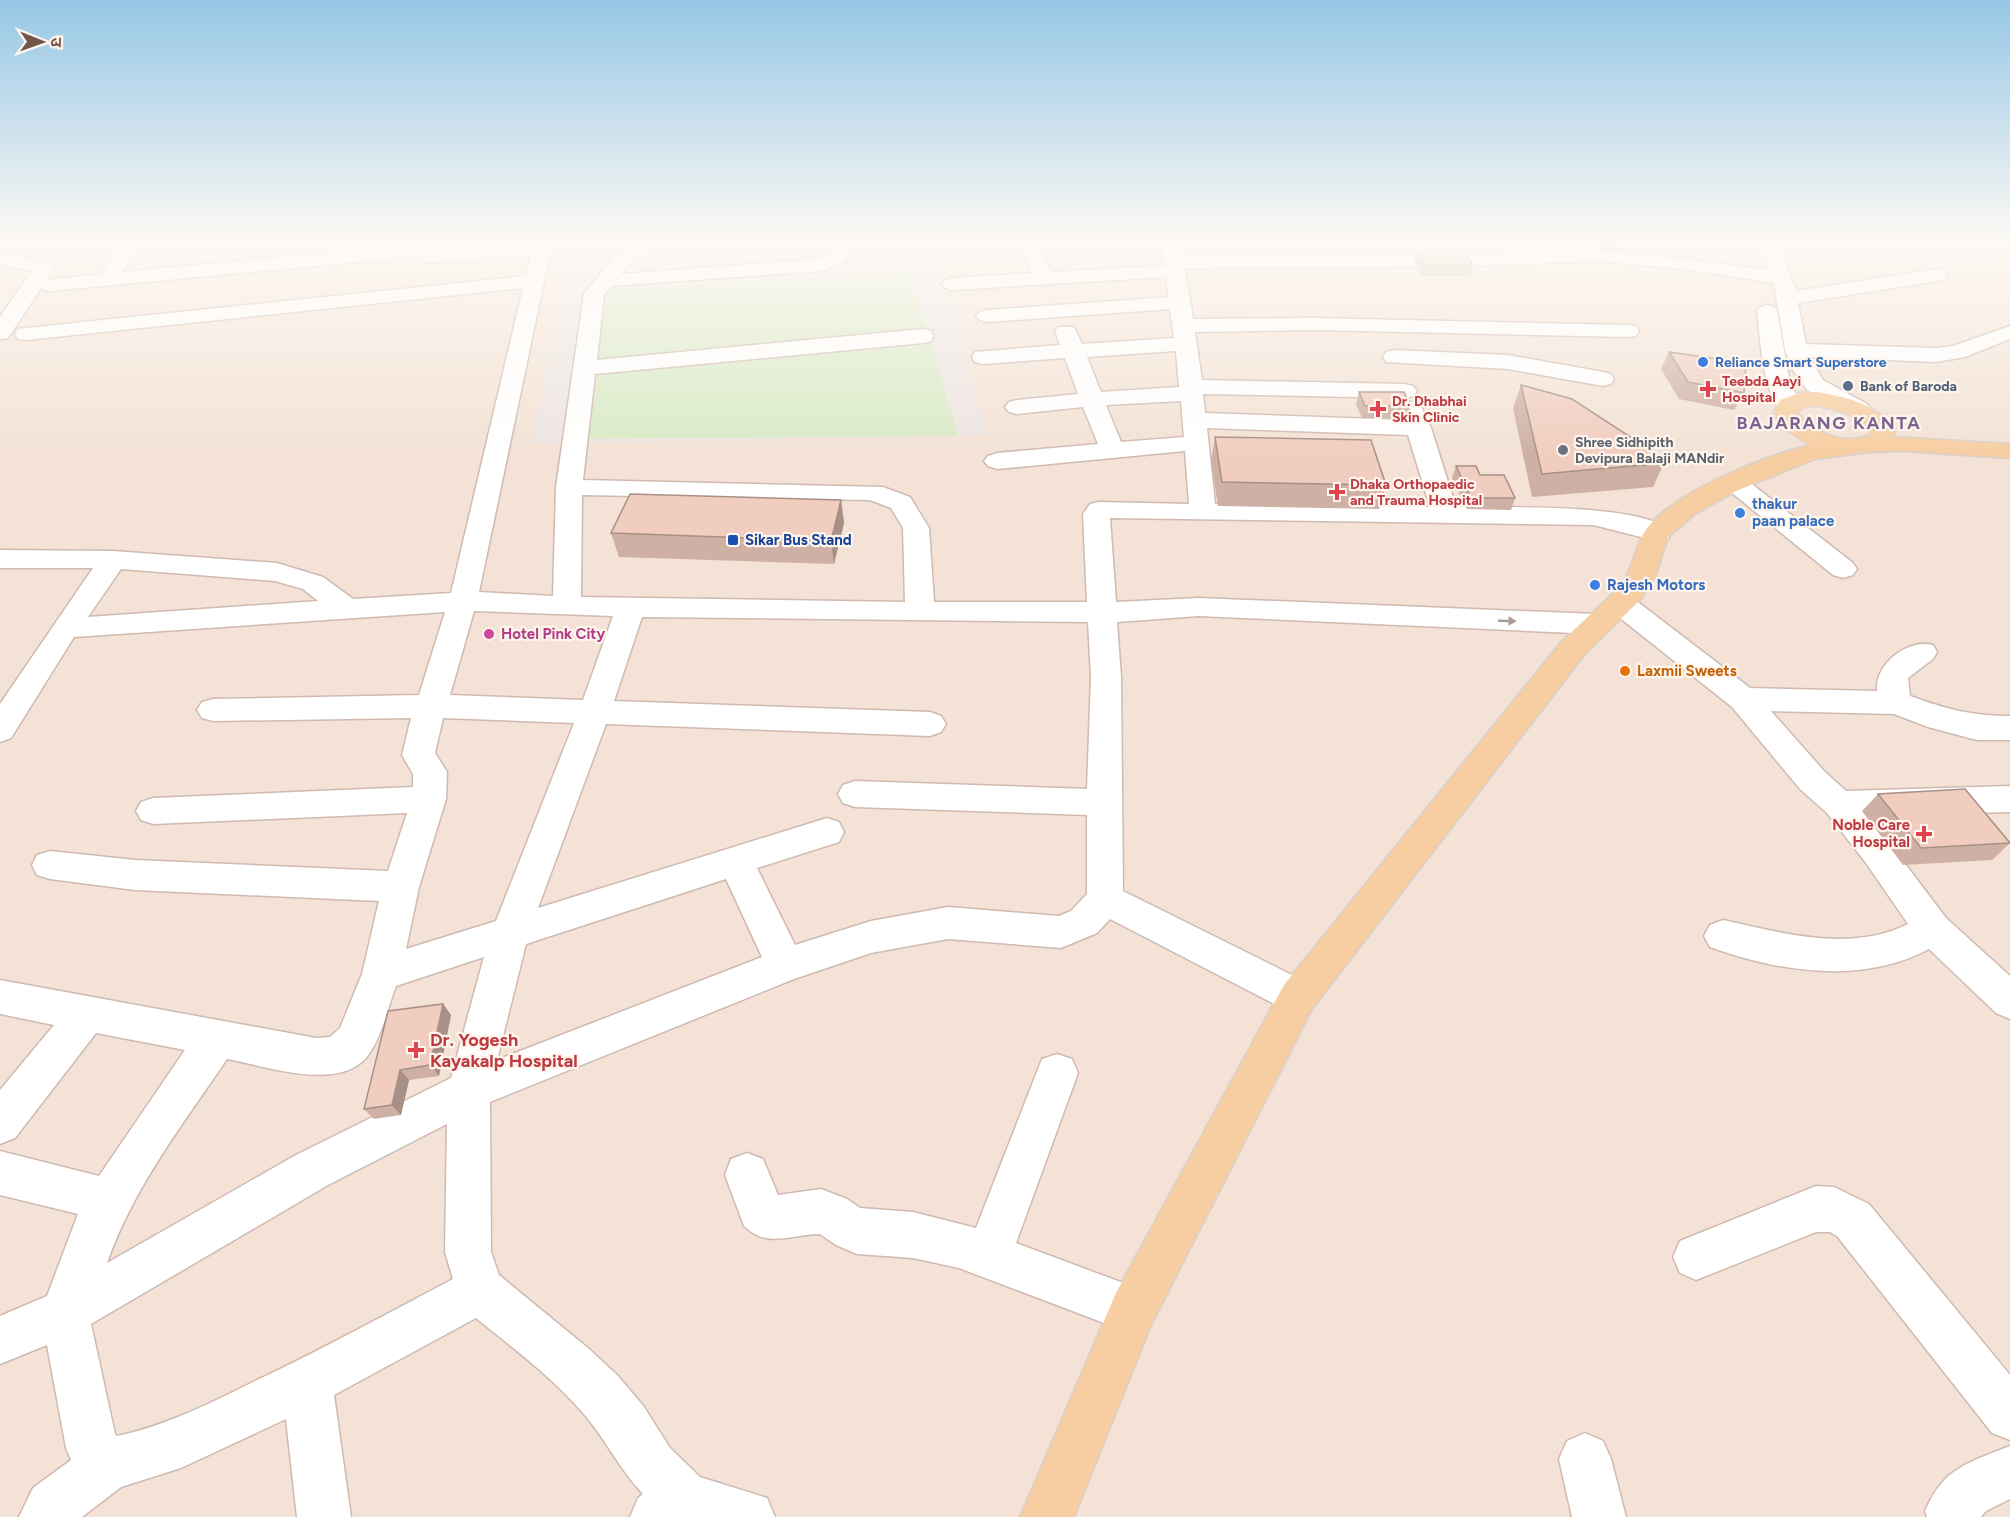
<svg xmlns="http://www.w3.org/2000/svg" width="2010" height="1517" viewBox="0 0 2010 1517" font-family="Figtree,'Noto Sans Devanagari',sans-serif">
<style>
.residential{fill:#f3e2d5}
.industrial{fill:#ece4e0}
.green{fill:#d8e9c5}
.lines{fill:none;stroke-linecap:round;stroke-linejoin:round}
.minor-casing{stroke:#cfbab0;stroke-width:3}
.major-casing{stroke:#d8d0cd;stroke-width:3}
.minor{fill:#fff;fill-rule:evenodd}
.major{fill:#f7cea2;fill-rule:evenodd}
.wall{fill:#ceb0a4}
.shaded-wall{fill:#a89086}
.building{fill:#f0cdbf;stroke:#a89086;stroke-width:1.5}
.oneway{fill:#ac9a94}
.shop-dot{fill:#3f7fe0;stroke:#fef5ed;stroke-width:2}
.service-dot{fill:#5c6f8a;stroke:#fef5ed;stroke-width:2}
.health-dot{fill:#e0444e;stroke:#fef5ed;stroke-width:2}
.worship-dot{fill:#6b7280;stroke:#fef5ed;stroke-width:2}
.transit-dot{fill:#1a4fb4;stroke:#fef5ed;stroke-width:2}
.hotel-dot{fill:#d1479c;stroke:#fef5ed;stroke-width:2}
.food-dot{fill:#e8710a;stroke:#fef5ed;stroke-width:2}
.labels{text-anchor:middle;stroke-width:4.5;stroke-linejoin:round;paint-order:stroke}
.far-shop-label{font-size:14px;font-weight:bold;fill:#366cbe;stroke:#fef5ed;text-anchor:start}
.far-health-label{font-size:14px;font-weight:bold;fill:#be3a42;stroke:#fef5ed;text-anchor:start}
.far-service-label{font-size:14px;font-weight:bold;fill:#4e5e75;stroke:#fef5ed;text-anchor:start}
.far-worship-label{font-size:14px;font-weight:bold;fill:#5b616d;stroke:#fef5ed;text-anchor:start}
.shop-label{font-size:15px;font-weight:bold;fill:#366cbe;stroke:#fef5ed;text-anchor:start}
.transit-label{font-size:15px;font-weight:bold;fill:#164399;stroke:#fef5ed;text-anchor:start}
.hotel-label{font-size:15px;font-weight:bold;fill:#b23c85;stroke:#fef5ed;text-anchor:start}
.food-label{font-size:15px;font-weight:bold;fill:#c56008;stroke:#fef5ed;text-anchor:start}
.health-label{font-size:15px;font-weight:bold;fill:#be3a42;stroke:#fef5ed;text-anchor:end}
.far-district-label{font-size:18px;font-weight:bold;letter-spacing:1.5px;fill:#7c6490;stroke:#fef5ed}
.near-health-label{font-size:18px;font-weight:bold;fill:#be3a42;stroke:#fef5ed;text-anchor:start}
</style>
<rect width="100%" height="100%" fill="#fbf1e6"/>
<!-- residential -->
<rect class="residential" x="0" y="243" width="2010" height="1274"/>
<!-- industrial -->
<polygon class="industrial" points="567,243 935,243 987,435 533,444"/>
<!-- green -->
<polygon class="green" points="910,273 958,436 578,439 602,290"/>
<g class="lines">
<!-- minor casing -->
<g class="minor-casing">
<g id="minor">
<path d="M120 243H139L122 272 431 243 438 245 440 250 552 243 479 592 553 596 556 487 584 294 616 255 637 243H660L630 263 621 274 819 259 834 251 837 243H856L845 262 822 271 611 286 604 295 597 360 923 329 931 331 934 336 931 341 923 343 595 374 583 480 883 487 910 497 929 528 934 602H1087L1083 514 1090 504 1099 502 1189 504 1185 451 997 469 988 466 984 461 988 456 997 453 1098 444 1083 407 1017 414 1009 412 1005 407 1009 402 1017 400 1078 394 1065 358 983 364 975 362 972 357 975 352 1060 345 1055 332 1058 327H1074L1082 344 1174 338 1170 309 987 322 980 320 976 316 980 312 987 310 1169 297 1166 277 952 290 945 288 942 284 945 280 952 278 1032 273 1021 243H1039L1051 272 1164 266 1162 243H1180L1183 256 1463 254 1601 249 1770 270 1759 243H1778L1796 291 1937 269 1944 271 1947 275 1944 279 1937 281 1798 303 1806 344 1936 348 1953 346 2010 326V339L1965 357 1936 362 1810 357 1823 380 1867 404 1871 409 1867 414 1859 416 1807 390 1791 367 1785 350 1774 283 1690 270 1601 261 1463 266 1185 268 1193 319 1316 318 1628 325 1636 326 1639 331 1636 336 1628 337 1316 330 1195 332 1202 380 1405 384 1413 386 1417 391 1413 396 1405 398 1203 394 1205 413 1403 420 1399 407 1403 402H1419L1431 428 1456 507C1496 508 1650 502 1671 533L1668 539C1652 543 1611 528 1592 525L1110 518 1116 602 1199 598 1596 614 1606 617 1611 624 1606 631 1596 634 1199 616 1117 622 1121 677 1123 891 1312 985 1318 997 1312 1009 1298 1014 1284 1009 1110 919 1097 933 1061 948 948 939 871 953 794 979 490 1102 491 1252 499 1275 589 1349 618 1376 644 1407 670 1448 700 1477 767 1498 775 1517H630L638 1498 643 1494C620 1470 605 1438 583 1413 552 1377 513 1348 476 1318L334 1395 351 1517H297L286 1419 181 1468 121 1487 82 1517H19L33 1488 71 1460 66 1448 47 1345 0 1364V1316L47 1296 78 1214 0 1195V1151L99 1176 185 1050 96 1033 15 1138 0 1144V1090L54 1025 0 1014V980L316 1038 330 1037 340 1028 362 974 379 901 135 890 50 879 37 875 32 865 37 855 50 851 135 860 388 871 407 813 153 824 141 820 136 811 141 802 153 798 413 787V774L402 755 411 718 213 721 202 718 197 710 202 702 213 699 419 695 445 612 74 637 11 738 0 742V704L93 568H0V550L113 551 277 563 323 577 353 599 451 593 523 288 26 340 18 339 15 334 18 329 26 328 526 276 531 255 430 263 423 261 421 256 49 291 41 288 8 338 0 339V317L32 271 0 264V252L51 264 54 268 46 280 101 274ZM1176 351 1179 387 1101 392 1087 357ZM1181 401 1184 437 1121 442 1106 405ZM1207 428 1408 435 1430 507 1215 504ZM582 495 870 500 891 508 903 528 905 602 581 597ZM121 569 275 581 303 589 318 601 88 617ZM474 611 613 616 583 700 450 695ZM642 617 1088 622 1091 677 1087 789 855 781 843 785 838 794 843 803 855 807 1087 815V894L1071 911 1059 916 948 907 871 921 795 945 757 868 839 842 844 832 839 822 827 818 538 908 606 724 930 736 941 732 946 724 941 716 930 712 614 701ZM443 718 574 723 496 921 406 949 419 887 446 799 447 772 435 753ZM726 879 762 957 497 1060 526 944ZM484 957 451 1078 296 1155 107 1263C133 1188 183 1124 227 1059 267 1066 345 1095 371 1051 383 1032 388 1007 396 986ZM447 1124 445 1252 453 1279C387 1314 321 1350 253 1382 209 1404 165 1426 117 1436L115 1434 91 1324 328 1185Z"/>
<path d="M942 243H1015C1008 252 945 256 938 247Z"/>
<path d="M1767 305 1774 307 1777 311 1789 377 1800 405 1796 410H1780C1761 383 1761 342 1757 311L1760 307Z"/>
<polygon points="1394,350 1508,355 1603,372 1611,374 1614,379 1611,384 1603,386 1508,369 1386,362 1383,357 1386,352"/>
<polygon points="1735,475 1744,478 1853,563 1857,569 1853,575 1843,578 1833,575 1726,488 1722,483 1726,478"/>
<path d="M1620 594 1630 596 1750 688 1877 691C1874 665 1907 638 1933 645L1937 652 1933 659 1908 678 1910 696C1946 709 1972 716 2010 716V740H1977L1928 727 1894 714 1771 711 1824 771 1846 791 2010 786V812L1869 816 1946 918 2010 976V1019L1996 1013 1929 949C1862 985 1779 972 1710 947L1704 936 1710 925 1723 920C1783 933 1850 953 1908 924L1866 863 1827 813 1800 789 1732 707 1610 610 1606 603 1610 596Z"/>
<path d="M1057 1054 1072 1059 1078 1073 1016 1243 1150 1293 1157 1310 1150 1327 1133 1334 959 1268 913 1258 857 1254 836 1245 820 1234C792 1234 767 1249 744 1226L725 1175 731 1159 747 1153 763 1159 778 1195 821 1189 847 1199 860 1208 913 1212 976 1228 1042 1059Z"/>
<polygon points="1816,1186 1834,1187 1869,1204 2010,1375 2010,1440 1992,1433 1837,1236 1830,1232 1816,1232 1696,1280 1680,1273 1673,1257 1680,1241"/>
<polygon points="1585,1433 1603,1441 1611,1459 1626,1517 1572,1517 1559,1459 1567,1441"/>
<path d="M2010 1446V1499L1986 1511 1981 1517H1927L1925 1511C1944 1467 1968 1463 2010 1446Z"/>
</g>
</g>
<!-- major casing -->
<g class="major-casing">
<path id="major" d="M1817 392C1847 397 1877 404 1895 430L1894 437 2010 444V458L1903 451 1868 452 1815 459 1736 491 1695 514 1668 537 1655 577 1641 599 1584 655 1312 1009 1151 1325 1074 1517H1020L1116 1293 1284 985 1562 641 1621 586C1634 568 1634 545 1648 527 1677 491 1765 456 1810 445L1785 429 1773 414 1780 400 1799 393ZM1817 406C1831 408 1870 417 1870 435 1844 446 1815 433 1797 413L1803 407Z"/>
</g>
<!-- minor -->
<use href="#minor" class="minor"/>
<!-- major -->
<use href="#major" class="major"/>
</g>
<!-- wall -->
<g class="wall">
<polygon points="1599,243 1623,243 1626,249 1624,254 1603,253"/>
<polygon points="1417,252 1473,265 1470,276 1421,276 1414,263"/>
<polygon points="1669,352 1744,393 1734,410 1679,399 1661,369"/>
<polygon points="1521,385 1664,463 1653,487 1532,497 1513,408"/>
<polygon points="1359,392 1411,406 1407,418 1362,418 1356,404"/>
<polygon points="1215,437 1386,485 1379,509 1218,506 1211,460"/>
<polygon points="1456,466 1480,475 1515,498 1511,510 1467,509 1452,478"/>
<polygon points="841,500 844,523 834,564 619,557 611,533"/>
<polygon points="1878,794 2010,842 2010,843 1992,860 1903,865 1862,811"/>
<polygon points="443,1004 451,1015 439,1076 409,1080 401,1115 374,1119 364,1109"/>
</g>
<!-- shaded-wall -->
<g class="shaded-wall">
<polygon points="841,500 844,523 834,564 831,541"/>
<polygon points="443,1004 451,1015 439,1076 430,1065"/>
<polygon points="400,1070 409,1080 401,1115 392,1105"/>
</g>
<!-- building -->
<g class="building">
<polygon points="1603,243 1623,243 1626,249 1605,247"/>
<polygon points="1417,252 1465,252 1473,265 1424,265"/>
<polygon points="1669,352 1746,363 1744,393 1688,382"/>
<polygon points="1521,385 1572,399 1658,455 1664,463 1542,474"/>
<polygon points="1359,392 1404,392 1411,406 1365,406"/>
<polygon points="1215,437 1371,440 1386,485 1222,482"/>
<polygon points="1456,466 1476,466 1480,475 1504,475 1515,498 1471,498"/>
<polygon points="630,494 841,500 831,541 611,533"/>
<polygon points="1965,789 2010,843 1921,848 1878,794"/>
<polygon points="443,1004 430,1065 400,1070 392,1105 364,1109 388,1011"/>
</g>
<!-- one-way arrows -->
<defs><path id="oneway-solid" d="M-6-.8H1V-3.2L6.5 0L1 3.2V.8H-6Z" transform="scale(1.5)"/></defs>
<use class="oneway" href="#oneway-solid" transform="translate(1507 621) rotate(2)"/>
<!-- sky -->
<linearGradient id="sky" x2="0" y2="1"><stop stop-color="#96c7e6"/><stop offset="0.53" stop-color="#fdf9f4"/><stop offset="1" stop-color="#fdf9f4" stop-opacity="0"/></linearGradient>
<rect width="2010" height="455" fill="url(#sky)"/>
<!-- markers -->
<g class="shop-dot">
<circle cx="1703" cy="362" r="6"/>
<circle cx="1740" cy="513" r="6"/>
<circle cx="1595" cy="585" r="6"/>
</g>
<circle class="service-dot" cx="1848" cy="386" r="6"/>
<g class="health-dot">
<path d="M1705 380h6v6h6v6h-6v6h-6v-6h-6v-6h6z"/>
<path d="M1375 400h6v6h6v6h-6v6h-6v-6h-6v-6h6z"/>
<path d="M1334 483h6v6h6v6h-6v6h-6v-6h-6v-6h6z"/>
<path d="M1921 825h6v6h6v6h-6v6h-6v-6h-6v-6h6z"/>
<path d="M413 1041h6v6h6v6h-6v6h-6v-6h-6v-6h6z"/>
</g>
<circle class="worship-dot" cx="1563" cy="450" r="6"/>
<rect class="transit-dot" x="727" y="534" width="12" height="12" rx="3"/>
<circle class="hotel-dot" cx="489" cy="634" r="6"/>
<circle class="food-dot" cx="1625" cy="671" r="6"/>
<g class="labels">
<!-- far-shop labels -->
<g class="far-shop-label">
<text x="1715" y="367">Reliance Smart Superstore</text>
</g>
<!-- far-health labels -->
<g class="far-health-label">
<text x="1722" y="386">Teebda Aayi<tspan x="1722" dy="16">Hospital</tspan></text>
<text x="1392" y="406">Dr. Dhabhai<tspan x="1392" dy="16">Skin Clinic</tspan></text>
<text x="1350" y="489">Dhaka Orthopaedic<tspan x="1350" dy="16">and Trauma Hospital</tspan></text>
</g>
<!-- far-service labels -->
<g class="far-service-label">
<text x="1860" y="391">Bank of Baroda</text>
</g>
<!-- far-worship labels -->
<g class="far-worship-label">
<text x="1575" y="447">Shree Sidhipith<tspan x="1575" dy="16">Devipura Balaji MANdir</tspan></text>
</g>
<!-- shop labels -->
<g class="shop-label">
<text x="1752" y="509">thakur<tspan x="1752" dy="17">paan palace</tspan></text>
<text x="1607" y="590">Rajesh Motors</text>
</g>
<!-- transit labels -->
<g class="transit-label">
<text x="745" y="545">Sikar Bus Stand</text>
</g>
<!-- hotel labels -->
<g class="hotel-label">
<text x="501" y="639">Hotel Pink City</text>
</g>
<!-- food labels -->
<g class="food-label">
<text x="1637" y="676">Laxmii Sweets</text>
</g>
<!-- health labels -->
<g class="health-label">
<text x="1910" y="830">Noble Care<tspan x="1910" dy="17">Hospital</tspan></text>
</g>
<!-- far-district labels -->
<g class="far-district-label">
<text x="1829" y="429">BAJARANG KANTA</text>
</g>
<!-- near-health labels -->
<g class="near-health-label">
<text x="430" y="1046">Dr. Yogesh<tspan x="430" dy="21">Kayakalp Hospital</tspan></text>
</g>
</g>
<!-- north arrow -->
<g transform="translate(42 42) rotate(91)" stroke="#fef5ed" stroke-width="4.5" paint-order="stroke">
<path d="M0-4.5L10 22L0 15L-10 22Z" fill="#74564c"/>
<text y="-9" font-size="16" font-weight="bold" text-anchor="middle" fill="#74564c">उ</text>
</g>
</svg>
